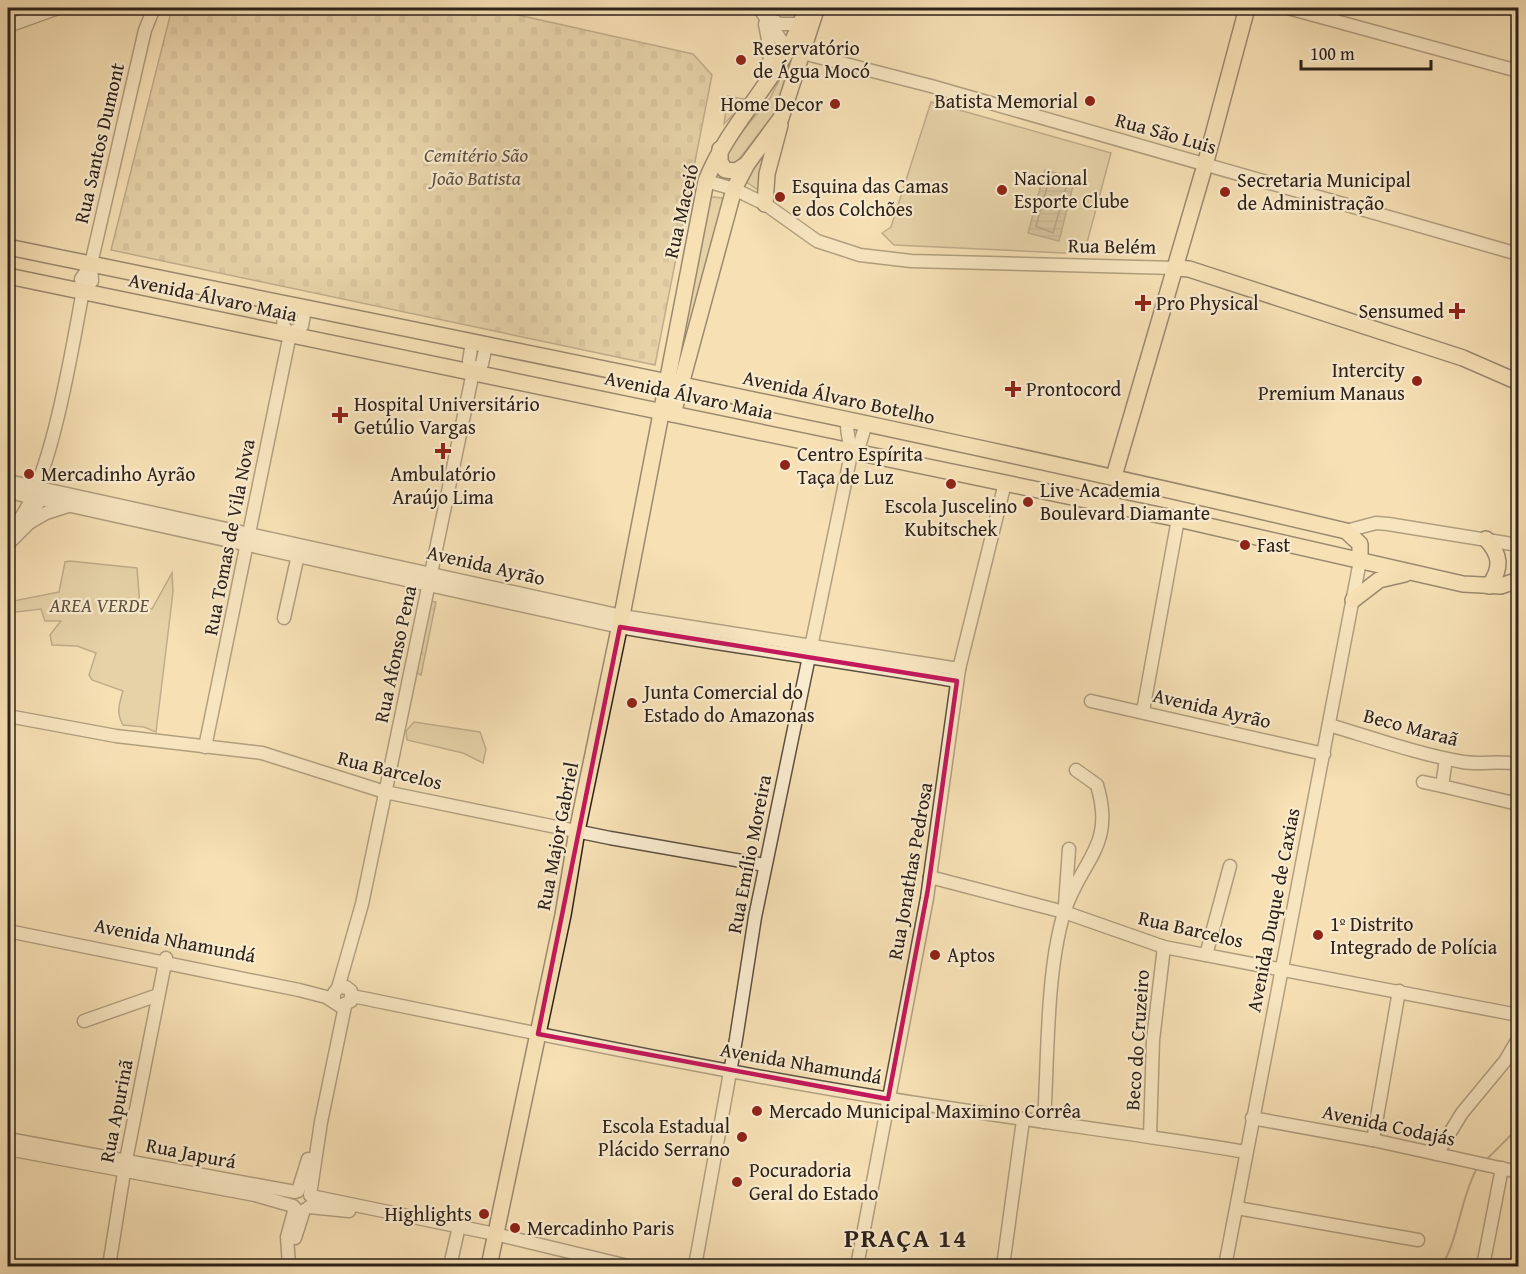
<svg xmlns="http://www.w3.org/2000/svg" width="1526" height="1274" viewBox="0 0 1526 1274" font-family="'Gentium Book Plus',serif">
<style>
.forest{fill:url(#forest-firs);stroke:#80705a;stroke-width:1.5}
.cemetery{fill:url(#cemetery-stones);stroke:#80705a;stroke-width:1.5}
.park{fill:#d4c09a;stroke:#80705a;stroke-width:1.5}
.water{fill:url(#water-rules);stroke:#7c6d58;stroke-width:1.5}
.lines{fill:none;stroke-linecap:round;stroke-linejoin:round}
.shore{stroke:#6e604e;stroke-width:1.5}
.stream{stroke:#7c6d58;stroke-width:2}
.minor-casing{stroke:#5e5141;stroke-width:15}
.major-casing{stroke:#2c211b;stroke-width:18}
.minor{stroke:#f9ebce;stroke-width:12}
.major{stroke:#f6e0b4;stroke-width:15}
.marked{fill:none;stroke:#c2185b;stroke-width:4.5;stroke-linejoin:round}
.poi-dot{fill:#8f2418;stroke:#f9ebce;stroke-width:2}
.labels{text-anchor:middle;stroke-width:4.5;stroke-linejoin:round;paint-order:stroke}
.poi-label{font-size:20px;fill:#2c211b;stroke:#f9ebce;text-anchor:start}
.street-label{font-size:20px;fill:#2c211b;stroke:#f9ebce}
.park-label{font-size:20px;font-style:italic;fill:#5e5141;stroke:#f9ebce}
.district-label{font-size:26px;font-weight:bold;letter-spacing:1.5px;fill:#2c211b;stroke:#f9ebce}
</style>
<defs>
<pattern id="forest-firs" width="22" height="20" patternUnits="userSpaceOnUse" patternTransform="scale(1.5)"><rect width="22" height="20" fill="#d4c09a"/><path d="M5 1l3.5 6h-7zM16 11l3.5 6h-7z" fill="#b6a584"/></pattern>
<pattern id="cemetery-stones" width="16" height="16" patternUnits="userSpaceOnUse" patternTransform="scale(1.5)"><rect width="16" height="16" fill="#d4c09a"/><path d="M2 7V4a2 2 0 0 1 4 0v3zM10 15v-3a2 2 0 0 1 4 0v3z" fill="#b6a584"/></pattern>
<pattern id="water-rules" width="6" height="5" patternUnits="userSpaceOnUse" patternTransform="scale(1.5)"><rect width="6" height="5" fill="#b19f80"/><path d="M0 2.5h6" fill="none" stroke="#908168"/></pattern>
</defs>
<rect width="100%" height="100%" fill="#f6e0b4"/>
<filter id="stains"><feTurbulence type="fractalNoise" baseFrequency=".00333" numOctaves="4"/><feColorMatrix values="0 0 0 0 .2 0 0 0 0 .09 0 0 0 0 .02 0 0 0 .5 -.17"/></filter>
<radialGradient id="worn" r=".72"><stop offset=".6" stop-color="#630" stop-opacity="0"/><stop offset="1" stop-color="#630" stop-opacity=".3"/></radialGradient>
<!-- forest -->
<polygon class="forest" points="428,601 436,602 421,675 414,671"/>
<!-- cemetery -->
<polygon class="cemetery" points="172,8 487,8 693,54 712,75 655,365 111,250"/>
<!-- park -->
<g class="park">
<polygon points="805,31 774,114 736,163 727,162 726,151 770,98"/>
<polygon points="728,96 748,100 724,124"/>
<polygon points="931,102 1111,153 1084,254 894,245 882,233 891,227"/>
<polygon points="772,144 761,192 745,181"/>
<polygon points="714,197 722,198 724,202 677,380 673,379 708,198"/>
<path d="M70 561 137 568 140 606 152 609 172 573 173 592 156 732 144 727 123 725C116 713 119 704 123 691L92 680 89 675 96 653 77 646 52 645 50 635 61 621H45L41 609 8 613V602L59 592 65 562Z"/>
<polygon points="414,722 480,732 486,749 483,763 463,753 407,740 406,731"/>
</g>
<!-- water -->
<polygon class="water" points="1045,170 1075,178 1059,241 1028,233"/>
<g class="lines">
<!-- shore -->
<polygon class="shore" points="1052,178 1067,184 1053,233 1036,226 1049,180"/>
<!-- stream -->
<g class="stream">
<polyline points="1488,1158 1518,1128"/>
<polyline points="1408,1266 1409,1264 1419,1266"/>
<path d="M1442 1266C1459 1236 1460 1201 1476 1170"/>
</g>
<!-- minor casing -->
<g class="minor-casing">
<g id="minor">
<polyline points="759,8 787,49 931,86 1518,254"/>
<polyline points="1288,8 1518,71"/>
<polyline points="767,16 779,24 801,24"/>
<polyline points="765,24 770,50 768,81"/>
<polyline points="8,26 58,8"/>
<polyline points="706,181 734,189 765,204 817,241 860,255 911,261 1175,268"/>
<polyline points="83,291 92,281 91,264 145,30 154,8"/>
<polyline points="285,305 283,326 290,334"/>
<polyline points="290,334 302,326 305,309"/>
<polyline points="472,342 469,361 473,372"/>
<polyline points="851,451 860,443 866,424"/>
<polyline points="8,481 622,616 959,669"/>
<path d="M8 492 620 627C732 647 845 661 957 681"/>
<polyline points="29,523 46,513 68,506"/>
<polyline points="1346,531 1376,523 1388,524 1518,545"/>
<path d="M8 532C50 499 72 346 83 291L81 279 91 264"/>
<polyline points="8,544 28,524 43,492"/>
<polyline points="284,618 298,555"/>
<polyline points="1091,701 1324,754"/>
<polyline points="1143,711 1178,519"/>
<polyline points="8,716 116,736 262,753 385,792 610,838 765,865"/>
<path d="M1329 725C1373 738 1418 754 1463 762 1481 765 1500 760 1518 764"/>
<polyline points="205,747 290,334"/>
<polyline points="1446,759 1442,786 1518,804"/>
<polyline points="1423,782 1442,786"/>
<polyline points="930,877 1064,912 1164,947 1518,1015"/>
<polyline points="1065,905 1069,849"/>
<polyline points="8,931 299,990 326,997 340,1006 351,1001 351,991 346,987 338,988 334,993 334,1001"/>
<polyline points="1206,955 1230,866"/>
<polyline points="338,988 362,904 473,372 482,364 486,345"/>
<path d="M352 996C531 1032 710 1070 890 1099 1008 1118 1127 1132 1246 1152"/>
<polyline points="84,1021 158,995"/>
<polyline points="1252,1118 1373,1140 1518,1172"/>
<path d="M1044 1122C1048 1060 1046 972 1064 913 1080 860 1116 848 1097 785L1076 770"/>
<polyline points="1150,1136 1153,1040 1164,947"/>
<polyline points="8,1139 295,1192"/>
<polyline points="1373,1140 1399,991"/>
<polyline points="8,1149 255,1195 293,1206"/>
<polyline points="1437,1154 1462,1113 1505,1061 1518,1039"/>
<polyline points="298,1191 308,1159"/>
<polyline points="310,1195 321,1122 345,1006"/>
<polyline points="311,1196 495,1234 628,1266"/>
<polyline points="309,1207 349,1211"/>
<polyline points="1237,1208 1418,1240"/>
<polyline points="295,1238 304,1210"/>
<polyline points="109,1266 126,1160 166,958"/>
<polyline points="289,1266 287,1237 295,1208"/>
<polyline points="450,1266 459,1226"/>
<path d="M695 1266 736 1039 755 917 850 459C852 446 846 434 847 420"/>
<polyline points="857,1266 927,898 959,669 1005,483"/>
<polyline points="1003,1266 1023,1120"/>
<polyline points="1225,1266 1360,561"/>
<polyline points="1483,1266 1502,1168"/>
</g>
</g>
<!-- major casing -->
<g class="major-casing">
<g id="major">
<polyline points="720,149 720,162 725,170 736,171 747,164"/>
<polyline points="765,204 767,174 780,125"/>
<path d="M8 247C454 339 902 426 1346 531L1360 544V561"/>
<polyline points="1175,268 1189,269 1463,358 1518,382"/>
<polyline points="8,276 1178,519 1463,584 1501,586 1518,580"/>
<polyline points="673,414 734,189 747,164 781,118 815,13"/>
<polyline points="1114,476 1205,165 1247,8"/>
<path d="M1486 539C1501 555 1502 568 1489 586"/>
<polyline points="1353,600 1379,580 1405,574"/>
<path d="M489 1266 563 915 577 831 624 605 706 181C730 119 787 72 806 8"/>
</g>
</g>
<!-- minor -->
<use href="#minor" class="minor"/>
<!-- major -->
<use href="#major" class="major"/>
</g>
<!-- marked area -->
<path d="M0 0H1526V1274H0ZM620 627 957 681 928 889 888 1099 538 1034Z" fill="#f6e0b4" fill-opacity=".55" fill-rule="evenodd"/>
<path class="marked" d="M620 627 957 681 928 889 888 1099 538 1034Z"/>
<!-- markers -->
<g class="poi-dot">
<circle cx="741" cy="60" r="6"/>
<circle cx="1090" cy="101" r="6"/>
<circle cx="835" cy="104" r="6"/>
<circle cx="1002" cy="190" r="6"/>
<circle cx="1225" cy="192" r="6"/>
<circle cx="780" cy="197" r="6"/>
<path d="M1140 294h6v6h6v6h-6v6h-6v-6h-6v-6h6z"/>
<path d="M1454 302h6v6h6v6h-6v6h-6v-6h-6v-6h6z"/>
<circle cx="1417" cy="381" r="6"/>
<path d="M1010 380h6v6h6v6h-6v6h-6v-6h-6v-6h6z"/>
<path d="M337 406h6v6h6v6h-6v6h-6v-6h-6v-6h6z"/>
<path d="M440 442h6v6h6v6h-6v6h-6v-6h-6v-6h6z"/>
<circle cx="785" cy="465" r="6"/>
<circle cx="29" cy="474" r="6"/>
<circle cx="951" cy="484" r="6"/>
<circle cx="1028" cy="502" r="6"/>
<circle cx="1245" cy="545" r="6"/>
<circle cx="632" cy="703" r="6"/>
<circle cx="1318" cy="935" r="6"/>
<circle cx="935" cy="955" r="6"/>
<circle cx="757" cy="1111" r="6"/>
<circle cx="742" cy="1137" r="6"/>
<circle cx="737" cy="1182" r="6"/>
<circle cx="484" cy="1214" r="6"/>
<circle cx="515" cy="1228" r="6"/>
</g>
<g class="labels">
<!-- poi labels -->
<g class="poi-label">
<text x="753" y="55">Reservatório<tspan x="753" dy="23">de Água Mocó</tspan></text>
<text x="1078" y="108" text-anchor="end">Batista Memorial</text>
<text x="823" y="111" text-anchor="end">Home Decor</text>
<text x="1014" y="185">Nacional<tspan x="1014" dy="23">Esporte Clube</tspan></text>
<text x="1237" y="187">Secretaria Municipal<tspan x="1237" dy="23">de Administração</tspan></text>
<text x="792" y="193">Esquina das Camas<tspan x="792" dy="23">e dos Colchões</tspan></text>
<text x="1156" y="310">Pro Physical</text>
<text x="1444" y="318" text-anchor="end">Sensumed</text>
<text x="1405" y="377" text-anchor="end">Intercity<tspan x="1405" dy="23">Premium Manaus</tspan></text>
<text x="1026" y="396">Prontocord</text>
<text x="354" y="411">Hospital Universitário<tspan x="354" dy="23">Getúlio Vargas</tspan></text>
<text x="797" y="461">Centro Espírita<tspan x="797" dy="23">Taça de Luz</tspan></text>
<text x="41" y="481">Mercadinho Ayrão</text>
<text x="443" y="481" text-anchor="middle">Ambulatório<tspan x="443" dy="23">Araújo Lima</tspan></text>
<text x="1040" y="497">Live Academia<tspan x="1040" dy="23">Boulevard Diamante</tspan></text>
<text x="951" y="513" text-anchor="middle">Escola Juscelino<tspan x="951" dy="23">Kubitschek</tspan></text>
<text x="1257" y="552">Fast</text>
<text x="644" y="699">Junta Comercial do<tspan x="644" dy="23">Estado do Amazonas</tspan></text>
<text x="1330" y="931">1º Distrito<tspan x="1330" dy="23">Integrado de Polícia</tspan></text>
<text x="947" y="962">Aptos</text>
<text x="769" y="1118">Mercado Municipal Maximino Corrêa</text>
<text x="730" y="1133" text-anchor="end">Escola Estadual<tspan x="730" dy="23">Plácido Serrano</tspan></text>
<text x="749" y="1177">Pocuradoria<tspan x="749" dy="23">Geral do Estado</tspan></text>
<text x="472" y="1221" text-anchor="end">Highlights</text>
<text x="527" y="1235">Mercadinho Paris</text>
</g>
<!-- street labels -->
<g class="street-label">
<text transform="translate(1166 133) rotate(16)" y="7">Rua São Luis</text>
<text transform="translate(99 143) rotate(-77)" y="7">Rua Santos Dumont</text>
<text transform="translate(681 211) rotate(-77)" y="7">Rua Maceió</text>
<text transform="translate(1112 246) rotate(1)" y="7">Rua Belém</text>
<text transform="translate(213 297) rotate(12)" y="7">Avenida Álvaro Maia</text>
<text transform="translate(689 395) rotate(12)" y="7">Avenida Álvaro Maia</text>
<text transform="translate(839 397) rotate(12)" y="7">Avenida Álvaro Botelho</text>
<text transform="translate(229 537) rotate(-79)" y="7">Rua Tomas de Vila Nova</text>
<text transform="translate(486 565) rotate(13)" y="7">Avenida Ayrão</text>
<text transform="translate(395 654) rotate(-78)" y="7">Rua Afonso Pena</text>
<text transform="translate(1212 708) rotate(13)" y="7">Avenida Ayrão</text>
<text transform="translate(1411 727) rotate(15)" y="7">Beco Maraã</text>
<text transform="translate(390 770) rotate(14)" y="7">Rua Barcelos</text>
<text transform="translate(557 836) rotate(-79)" y="7">Rua Major Gabriel</text>
<text transform="translate(749 854) rotate(-79)" y="7">Rua Emílio Moreira</text>
<text transform="translate(910 871) rotate(-80)" y="7">Rua Jonathas Pedrosa</text>
<text transform="translate(1273 910) rotate(-79)" y="7">Avenida Duque de Caxias</text>
<text transform="translate(1191 929) rotate(13)" y="7">Rua Barcelos</text>
<text transform="translate(175 940) rotate(11)" y="7">Avenida Nhamundá</text>
<text transform="translate(1137 1040) rotate(-86)" y="7">Beco do Cruzeiro</text>
<text transform="translate(801 1063) rotate(10)" y="7">Avenida Nhamundá</text>
<text transform="translate(116 1111) rotate(-79)" y="7">Rua Apurinã</text>
<text transform="translate(1389 1125) rotate(12)" y="7">Avenida Codajás</text>
<text transform="translate(191 1153) rotate(11)" y="7">Rua Japurá</text>
</g>
<!-- park labels -->
<g class="park-label">
<text x="476" y="162">Cemitério São<tspan x="476" dy="23">João Batista</tspan></text>
<text x="99" y="612">AREA VERDE</text>
</g>
<!-- district labels -->
<g class="district-label">
<text x="906" y="1247">PRAÇA 14</text>
</g>
</g>
<!-- margin -->
<rect width="1526" height="1274" fill="none" stroke="#f6e0b4" stroke-width="30"/>
<rect x="9" y="9" width="1508" height="1256" fill="none" stroke="#2c211b" stroke-width="3"/>
<rect x="15" y="15" width="1496" height="1244" fill="none" stroke="#2c211b" stroke-width="1.5"/>
<!-- scale -->
<path d="M1301 60v9h130v-9" fill="none" stroke="#2c211b" stroke-width="3"/>
<text x="1310" y="60" font-size="18" fill="#2c211b" stroke="#f9ebce" stroke-width="4.5" paint-order="stroke">100 m</text>
<rect width="100%" height="100%" filter="url(#stains)"/>
<rect width="100%" height="100%" fill="url(#worn)"/>
</svg>
